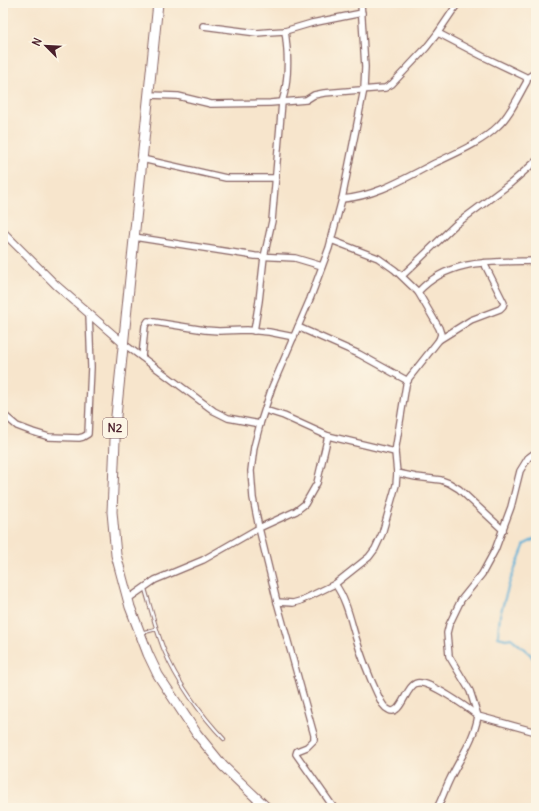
<svg xmlns="http://www.w3.org/2000/svg" width="539" height="811" viewBox="0 0 539 811" font-family="Delius,sans-serif">
<style>
.lines{fill:none;stroke-linecap:round;stroke-linejoin:round}
.stream{stroke:#5bafd7;stroke-width:2}
.service-casing{stroke:#876463;stroke-width:4.5}
.minor-casing{stroke:#876463;stroke-width:8}
.tertiary-casing{stroke:#876463;stroke-width:9}
.trunk-casing{stroke:#876463;stroke-width:11}
.service{stroke:#fff;stroke-width:2.5}
.minor{stroke:#fff;stroke-width:5.5}
.tertiary{stroke:#fff;stroke-width:7}
.trunk{stroke:#fff;stroke-width:9}
.labels{text-anchor:middle;stroke-width:3;stroke-linejoin:round;paint-order:stroke}
.shield{fill:#fcf5e5;stroke:#7f5f63;stroke-width:1}
.shield-label{font-size:12px;font-weight:bold;fill:#4a1f2b}
</style>
<rect width="100%" height="100%" fill="#fcf5e5"/>
<filter id="ink" filterUnits="userSpaceOnUse"><feTurbulence type="fractalNoise" baseFrequency=".025" numOctaves="2"/><feDisplacementMap in="SourceGraphic" scale="8" xChannelSelector="R" yChannelSelector="G"/><feConvolveMatrix kernelMatrix="1 2 1 2 8 2 1 2 1" color-interpolation-filters="sRGB"/></filter>
<filter id="wash" filterUnits="userSpaceOnUse"><feTurbulence type="fractalNoise" baseFrequency=".012" numOctaves="4" result="noise"/><feDisplacementMap in="SourceGraphic" scale="16" xChannelSelector="R" yChannelSelector="G"/><feGaussianBlur stdDeviation="0.9" result="paint"/><feColorMatrix in="noise" values="0 0 0 0 0 0 0 0 0 0 0 0 0 0 0 0 0 1.4 0 .05"/><feComposite in="paint" operator="in"/></filter>
<g filter="url(#wash)">
<rect width="100%" height="100%" fill="#f7e5cc"/>
<g class="lines">
<!-- stream -->
<g class="stream">
<polyline points="536,537 533,540 525,544 510,581 500,615 498,637 506,639 511,638 530,654 536,663"/>
<polyline points="536,681 532,691 536,735"/>
</g>
</g>
</g>
<g filter="url(#ink)">
<g class="lines">
<!-- service casing -->
<g class="service-casing">
<g id="service">
<path d="M145 589C151 609 156 630 164 650 176 680 201 715 224 739"/>
<polyline points="141,633 156,629"/>
</g>
</g>
<!-- minor casing -->
<g class="minor-casing">
<g id="minor">
<polyline points="203,26 257,33 268,32 285,31 312,23 362,13"/>
<polyline points="527,78 536,72"/>
<polyline points="149,95 178,96 211,104 270,103 306,100 314,95 324,93 385,88 392,84 426,48 437,34 458,3"/>
<polyline points="142,159 226,178 276,178"/>
<path d="M342 199C377 196 405 178 435 163 456 153 481 143 498 126 510 115 518 97 526 83L527 81 526 77 482 56 438 33"/>
<polyline points="134,237 255,256 295,258 322,266"/>
<polyline points="331,240 378,258 395,270 418,292 439,328 441,334 439,340 409,378 406,385 395,452 397,473 396,485 382,534 375,549 369,557 335,584"/>
<polyline points="402,276 455,225 511,183 536,161"/>
<path d="M418 292C449 258 493 262 536 261"/>
<polyline points="298,327 359,354 408,381"/>
<path d="M254 331 259 301 264 257 272 221 282 102C289 81 288 52 285 31"/>
<polyline points="439,340 471,320 500,309 503,306 504,303 484,263"/>
<polyline points="124,344 214,411 228,418 260,424 272,387 310,299 329,248 342,199 364,89 365,67 361,3"/>
<polyline points="142,357 145,326 148,321 205,330 219,331 247,330 269,332 294,337"/>
<polyline points="265,410 284,416 328,436 395,452"/>
<polyline points="3,414 17,426 33,432 49,437 79,438 83,437 88,434 91,367 89,314"/>
<path d="M260 424 254 447 251 471 253 498 259 528 277 602 293 603 300 601 335 584C346 599 350 618 355 635 361 655 368 674 377 693 380 699 382 707 389 710 401 717 406 685 417 683 429 680 468 708 478 716 474 740 460 758 450 779 445 789 442 799 437 808"/>
<polyline points="536,452 528,458 520,471 511,507 495,550 482,574 461,600 449,625 447,633 449,656 470,691 478,716 536,732"/>
<polyline points="397,473 416,477 441,480 449,483 459,489 503,530"/>
<polyline points="128,599 155,580 203,560 259,528 296,511 305,504 317,483 328,436"/>
<polyline points="277,602 314,735 314,740 307,747 297,751 296,754 334,808"/>
</g>
</g>
<!-- tertiary casing -->
<g class="tertiary-casing">
<polyline id="tertiary" points="3,232 56,285 124,344"/>
</g>
<!-- trunk casing -->
<g class="trunk-casing">
<polyline id="trunk" points="158,3 116,416 112,512 116,555 130,607 148,654 158,675 197,734 223,766 267,808"/>
</g>
<!-- service -->
<use href="#service" class="service"/>
<!-- minor -->
<use href="#minor" class="minor"/>
<!-- tertiary -->
<use href="#tertiary" class="tertiary"/>
<!-- trunk -->
<use href="#trunk" class="trunk"/>
</g>
</g>
<g class="labels">
<!-- shield labels -->
<rect class="shield" x="103" y="418" width="24" height="20" rx="3"/>
<g class="shield-label">
<text x="115" y="432">N2</text>
</g>
</g>
<!-- margin -->
<rect width="539" height="811" fill="none" stroke="#fcf5e5" stroke-width="16"/>
<!-- north arrow -->
<g transform="translate(46 46) rotate(294)" stroke="#fcf5e5" stroke-width="3" paint-order="stroke">
<path d="M0-3L7 15L0 10L-7 15Z" fill="#4a1f2b"/>
<text y="-6" font-size="11" font-weight="bold" text-anchor="middle" fill="#4a1f2b">N</text>
</g>
</svg>
